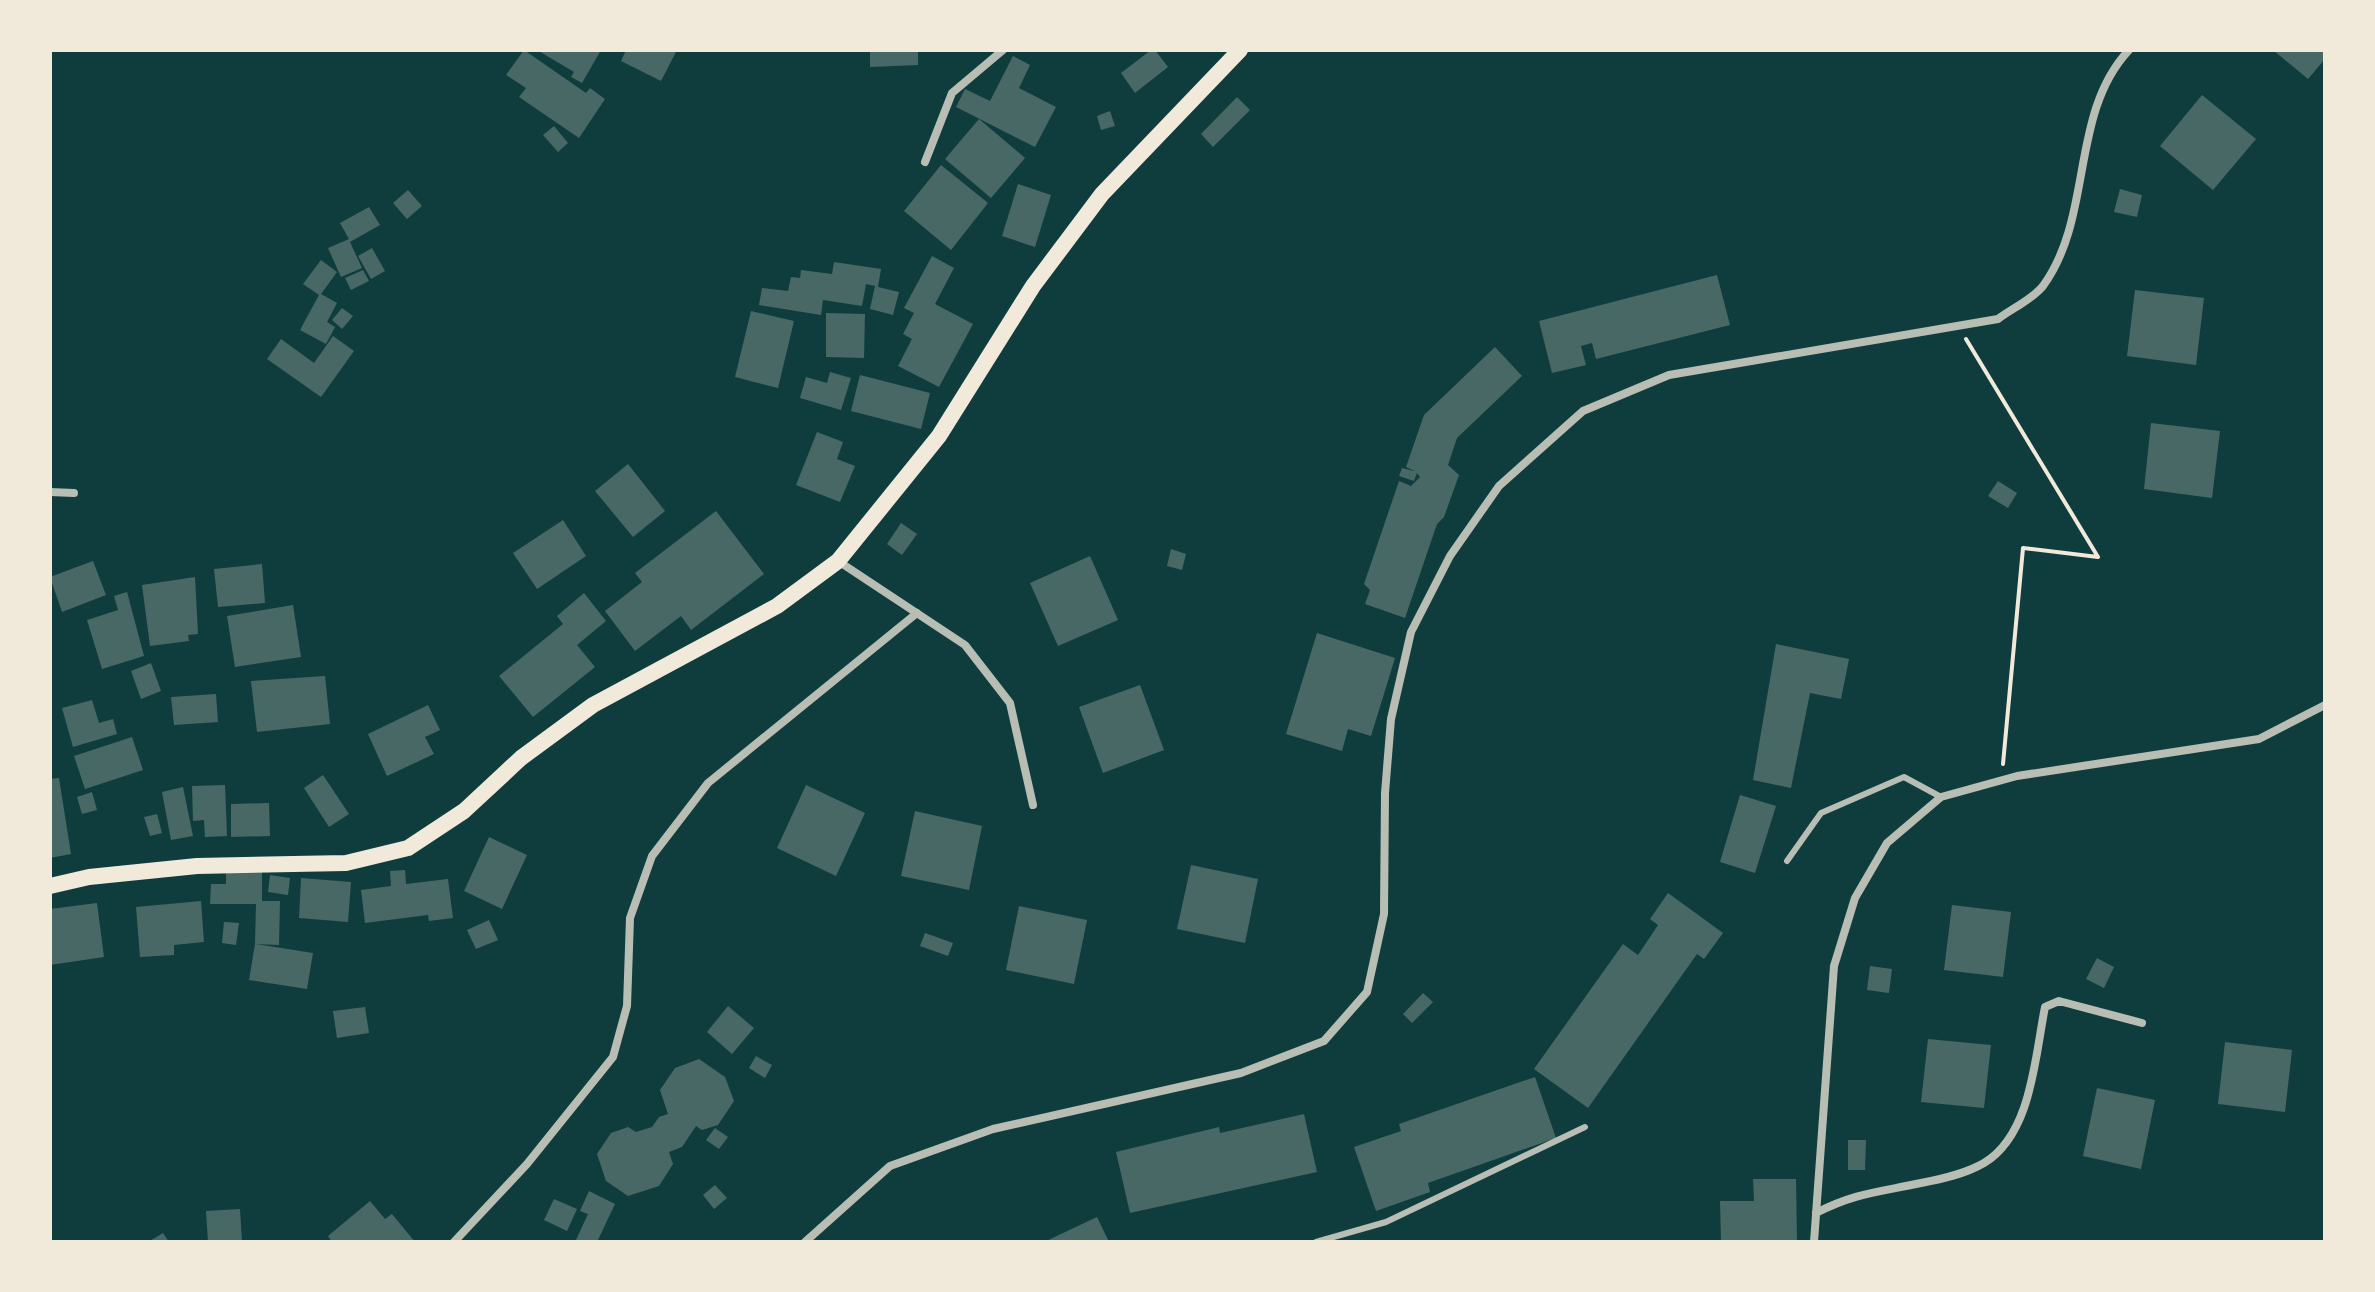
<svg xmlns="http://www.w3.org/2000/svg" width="2375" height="1292" viewBox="0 0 2375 1292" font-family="Karla,sans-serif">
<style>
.building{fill:#486865}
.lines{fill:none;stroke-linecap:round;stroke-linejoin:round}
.path{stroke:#f1e9da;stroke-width:4}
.service{stroke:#b8beb3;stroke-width:6}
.minor{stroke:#b8beb3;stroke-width:8}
.secondary{stroke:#f1e9da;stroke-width:16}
</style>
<rect width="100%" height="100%" fill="#0f3d3e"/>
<!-- building -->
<g class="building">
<polygon points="524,50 586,93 590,88 605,99 579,138 519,97 526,88 506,75"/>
<polygon points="537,50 601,50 582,83 571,77 574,72"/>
<polygon points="626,50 677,50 661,81 621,61"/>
<polygon points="870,50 918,50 918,65 870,67"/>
<polygon points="1151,50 1155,50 1168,67 1135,93 1121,73"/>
<polygon points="2273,50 2325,50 2325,59 2308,79"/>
<polygon points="1013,56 1030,65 1019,88 1056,107 1035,147 956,107 965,89 990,101"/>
<polygon points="2202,95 2256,139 2213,190 2160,146"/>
<polygon points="1237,97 1250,110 1213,147 1201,134"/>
<polygon points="1110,111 1115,126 1101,130 1097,116"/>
<polygon points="979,119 1025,158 991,198 945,159"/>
<polygon points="554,126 568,143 558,152 543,135"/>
<polygon points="941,165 988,203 951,250 904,211"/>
<polygon points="1018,184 1051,195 1035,247 1002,236"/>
<polygon points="2120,189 2142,195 2137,217 2114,212"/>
<polygon points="408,190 422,206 407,219 393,203"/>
<polygon points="369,207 380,225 350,242 362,268 341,277 328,248 349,239 340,223"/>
<polygon points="372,248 385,271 371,279 358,256"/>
<polygon points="932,256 954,268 935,304 973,324 939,387 898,366 912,339 903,334 914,313 904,308"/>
<polygon points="321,260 337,272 321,294 337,303 327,322 335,327 326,344 300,330 319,295 303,284"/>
<polygon points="834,262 881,269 878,287 899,292 893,315 870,309 875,286 866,284 862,306 823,300 821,315 759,305 762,288 788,291 791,277 800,278 801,270 832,274"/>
<polygon points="363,270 369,281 351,290 345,278"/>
<polygon points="1717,275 1730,325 1596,359 1592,343 1581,346 1586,365 1552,373 1539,321"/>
<polygon points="2135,290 2204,298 2196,365 2127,356"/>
<polygon points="342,308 353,316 342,329 332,320"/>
<polygon points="751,311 794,321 778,388 735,377"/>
<polygon points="826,313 865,314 864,358 826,357"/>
<polygon points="333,336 354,351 321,397 267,359 281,339 314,363"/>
<polygon points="1495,347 1522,376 1457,438 1448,465 1459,475 1444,517 1437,524 1405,618 1365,604 1370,590 1364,584 1399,481 1411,486 1420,477 1417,473 1414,481 1399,476 1402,468 1415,471 1406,467 1424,415"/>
<polygon points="830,372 851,378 841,410 800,398 806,377 827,383"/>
<polygon points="860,375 930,393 921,429 851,411"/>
<polygon points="2151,423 2220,431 2212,498 2144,489"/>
<polygon points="817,432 843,442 837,459 855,466 840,502 796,485"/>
<polygon points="628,464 665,511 633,537 595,491"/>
<polygon points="1998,481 2017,493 2008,508 1988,496"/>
<polygon points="716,511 764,574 691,630 681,616 635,651 605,611 642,582 635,573"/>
<polygon points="563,520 586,556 537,589 513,553"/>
<polygon points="901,523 917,534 902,555 887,544"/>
<polygon points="1171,549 1186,554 1182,570 1167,566"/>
<polygon points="1090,556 1118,620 1058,646 1030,583"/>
<polygon points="93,561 106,595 62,612 50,577"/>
<polygon points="262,564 265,603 218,607 214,569"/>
<polygon points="195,577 198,634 188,635 189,641 150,646 142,585"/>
<polygon points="127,592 144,656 102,669 87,620 118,610 114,596"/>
<polygon points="584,593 606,621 577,645 595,667 533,717 499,676 563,624 557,616"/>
<polygon points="293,605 301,657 235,667 227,616"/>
<polygon points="1317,633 1395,658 1371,736 1348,729 1342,751 1286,734"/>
<polygon points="1776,644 1849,659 1841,699 1810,693 1791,788 1753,780"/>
<polygon points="151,663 161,691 141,699 131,671"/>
<polygon points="325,676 330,724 257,732 251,681"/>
<polygon points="1140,685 1164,750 1103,773 1079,707"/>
<polygon points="216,694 218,722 174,725 171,697"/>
<polygon points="92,700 99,723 113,719 117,734 73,747 62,708"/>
<polygon points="428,705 440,730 425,737 434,754 387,776 368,734"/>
<polygon points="132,737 143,770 85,789 74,756"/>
<polygon points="323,775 349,814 329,827 304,788"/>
<polygon points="59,778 71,854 50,858 50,779"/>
<polygon points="225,785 227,836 205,837 204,820 193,821 192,786"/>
<polygon points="806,785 865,813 836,876 777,848"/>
<polygon points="183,787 193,836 171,840 162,792"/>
<polygon points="92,792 97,810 82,814 77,797"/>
<polygon points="1740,795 1776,806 1755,873 1720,862"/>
<polygon points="269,803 270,836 231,837 231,804"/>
<polygon points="915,811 982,826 969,890 901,876"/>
<polygon points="157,814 162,833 150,836 144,817"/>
<polygon points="489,837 527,855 502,909 464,891"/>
<polygon points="1191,865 1258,879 1245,943 1177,929"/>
<polygon points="226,870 262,871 262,901 280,901 279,945 256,944 313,953 307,989 249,980 255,944 256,904 210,904 211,884 226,884"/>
<polygon points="405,870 406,884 448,879 453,918 429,921 428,915 365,923 361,890 391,886 390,871"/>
<polygon points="270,875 290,878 288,895 268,892"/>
<polygon points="301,878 351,882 348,922 299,918"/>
<polygon points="1668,893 1723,933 1704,959 1697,954 1588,1108 1534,1069 1623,944 1638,955 1658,925 1650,919"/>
<polygon points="201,901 204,942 174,945 174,955 140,957 136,907"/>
<polygon points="97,903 104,957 50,965 50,909"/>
<polygon points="1952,905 2011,912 2003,977 1944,970"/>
<polygon points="1019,906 1087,920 1074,984 1006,970"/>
<polygon points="489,920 498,940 476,949 467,930"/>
<polygon points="224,922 239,923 236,945 222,943"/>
<polygon points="925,933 953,943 948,956 920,946"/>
<polygon points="2097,958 2114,967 2104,988 2086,979"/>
<polygon points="1870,966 1892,969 1889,993 1867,990"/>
<polygon points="1423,993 1433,1002 1412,1023 1403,1014"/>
<polygon points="728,1006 754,1028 732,1054 707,1032"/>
<polygon points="365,1007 369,1033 337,1038 333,1011"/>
<polygon points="1928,1039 1991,1045 1984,1108 1921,1102"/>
<polygon points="2225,1042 2292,1050 2285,1112 2218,1104"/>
<polygon points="756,1056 772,1065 765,1078 749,1068"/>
<polygon points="699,1059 725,1077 734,1101 718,1125 702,1130 696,1126 682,1147 669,1152 673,1164 659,1186 628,1196 606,1181 597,1154 611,1133 628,1127 636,1132 652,1127 659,1117 668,1114 660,1090 675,1068"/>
<polygon points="1535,1077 1556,1138 1428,1183 1430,1192 1376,1211 1354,1147 1401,1131 1399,1124"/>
<polygon points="2097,1088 2155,1100 2141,1169 2083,1156"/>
<polygon points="1304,1114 1317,1172 1130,1213 1116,1152 1219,1127 1220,1133"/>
<polygon points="715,1128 728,1137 719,1149 706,1140"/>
<polygon points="1848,1140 1866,1140 1865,1170 1848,1170"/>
<polygon points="1753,1179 1796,1179 1797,1242 1721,1242 1720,1201 1754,1201"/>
<polygon points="715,1185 727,1198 714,1209 703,1195"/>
<polygon points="589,1191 615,1204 598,1240 602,1242 575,1242 588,1214 580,1211"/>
<polygon points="554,1199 577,1209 567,1231 544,1220"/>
<polygon points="370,1201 385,1219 392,1214 415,1242 332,1242 328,1236"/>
<polygon points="240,1209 242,1242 208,1242 206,1211"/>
<polygon points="1097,1217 1109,1242 1044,1242"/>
<polygon points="163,1233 169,1242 148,1242"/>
</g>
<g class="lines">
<!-- path -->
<polyline class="path" points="1966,339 2098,557 2023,548 2003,764"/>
<!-- service -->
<g class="service">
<polyline points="1787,861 1821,813 1904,777 1941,797"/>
<polyline points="1316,1242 1386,1222 1585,1127"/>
</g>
<!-- minor -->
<g class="minor">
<polyline points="925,162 952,93 1003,50"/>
<polyline points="50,492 74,493"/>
<polyline points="838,561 965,645 1010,703 1033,805"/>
<path d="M1816 1213C1855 1193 1879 1192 1921 1183 1942 1179 1965 1174 1984 1163 2032 1134 2035 1056 2045 1007L2059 1001 2142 1023"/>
<polyline points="454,1242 527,1164 613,1057 627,1006 630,918 652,856 708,783 917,613"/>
<path d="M805 1242 890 1166 993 1129 1241 1073 1324 1041 1367 992 1384 914 1385 793 1391 719 1411 632 1450 556 1499 486 1583 411 1669 375 1998 319C2011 309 2033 299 2043 286 2094 216 2069 114 2129 50"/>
<polyline points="1814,1242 1834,966 1855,898 1887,843 1941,797 2017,776 2259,739 2325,705"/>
</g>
<!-- secondary -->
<polyline class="secondary" points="50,886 89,877 197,866 346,863 408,848 464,811 521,758 593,705 777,606 838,561 939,436 1033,286 1102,194 1240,50"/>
</g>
<!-- border -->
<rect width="2375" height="1292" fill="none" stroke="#f1e9da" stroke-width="104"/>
</svg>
